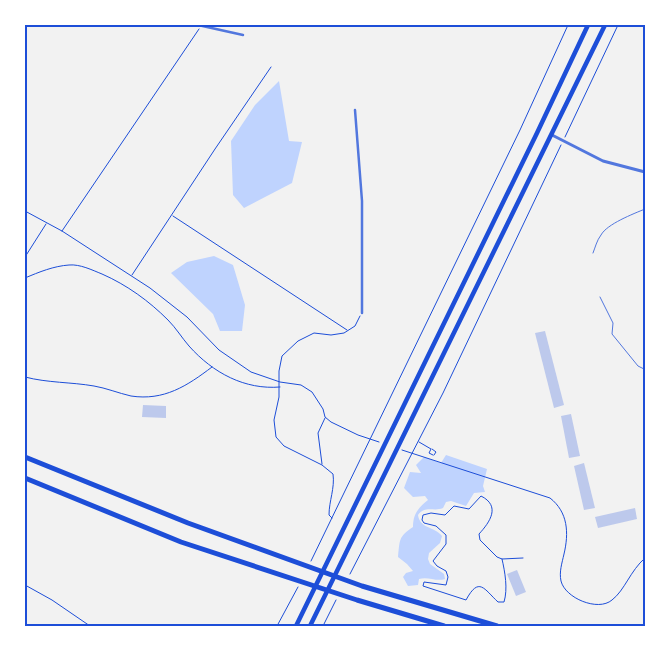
<svg xmlns="http://www.w3.org/2000/svg" width="670" height="651" viewBox="0 0 670 651" font-family="Commissioner,sans-serif">
<style>
.water{fill:#bfd3fe}
.building{fill:#bdc9ec}
.lines{fill:none;stroke-linecap:round;stroke-linejoin:round}
.path{stroke:#1d4ed8;stroke-width:1}
.service{stroke:#5277de;stroke-width:1}
.minor{stroke:#5277de;stroke-width:2.5}
.tertiary{stroke:#5277de;stroke-width:3}
.primary{stroke:#1d4ed8;stroke-width:4.5}
.motorway{stroke:#1d4ed8;stroke-width:5}
.neatline{fill:none;stroke:#1d4ed8;stroke-width:2}
</style>
<rect width="100%" height="100%" fill="#f2f2f2"/>
<!-- water -->
<g class="water">
<polygon points="279,81 289,141 302,142 292,183 244,208 233,195 231,141 255,105"/>
<polygon points="214,256 233,265 245,305 242,331 220,331 213,314 171,273 187,262"/>
<path d="M446 455 487 469 483 486 485 492 474 493 466 506 451 501 446 502 443 508C434 512 425 505 418 515 420 529 434 526 442 536L440 543 429 553 428 559 430 564 444 574 445 579C436 582 428 576 419 579L418 585 408 586 403 577 406 573 413 571 407 564 398 557C400 540 398 537 413 527 413 514 418 508 428 500L425 496 413 497 404 488 410 472 421 473 416 465 424 457 441 463Z"/>
</g>
<!-- building -->
<g class="building">
<polygon points="545,331 564,405 554,408 535,333"/>
<polygon points="143,405 166,406 166,418 142,417"/>
<polygon points="571,414 580,456 569,458 561,416"/>
<polygon points="584,463 595,508 584,510 574,466"/>
<polygon points="635,508 637,519 598,528 595,517"/>
<polygon points="517,570 526,592 516,596 507,574"/>
</g>
<g class="lines">
<!-- path -->
<g class="path">
<polyline points="63,25 72,26 79,25"/>
<polyline points="25,26 26,25"/>
<polyline points="565,137 618,25"/>
<polyline points="25,211 62,231 150,288 187,317 219,350 251,372 280,382 301,385 312,392 323,409 325,417 331,422 358,435 379,442"/>
<polyline points="173,216 347,330"/>
<polyline points="62,231 199,29"/>
<polyline points="25,257 46,224"/>
<polyline points="132,275 215,149 271,67"/>
<path d="M25 278C39 272 54 266 69 265 80 264 92 270 102 274 127 285 149 301 168 320 176 328 182 338 189 346 213 373 245 390 280 387"/>
<path d="M25 377C48 383 71 382 94 386 106 388 118 393 131 396 164 401 187 386 212 367"/>
<polyline points="419,442 431,449 429,453 433,455"/>
<polyline points="432,449 436,452 434,455"/>
<path d="M402 450 550 498C568 512 569 533 564 554 562 563 559 572 561 581 565 598 598 612 612 600 625 590 630 571 645 558"/>
<polyline points="322,464 318,433 325,418"/>
<path d="M332 518 329 515C329 501 335 488 333 474L322 465 284 446 276 437 274 420 279 397V371L282 356 298 341 314 333 331 335 344 333 355 326 360 316"/>
<path d="M502 559C505 572 508 589 504 602H498C484 589 479 576 466 600L423 586 424 582 446 585 448 577 446 571 437 566 433 561 446 544V535L436 526 424 523 422 520 423 515 431 513 445 515 454 506 469 509 481 496C501 506 490 522 479 534L480 540 497 557 502 559 523 558"/>
<polyline points="311,561 520,130 568,25"/>
<polyline points="350,574 443,393 561,145"/>
<polyline points="25,585 52,600 90,626"/>
<polyline points="277,626 298,587"/>
<polyline points="323,626 336,600"/>
</g>
<!-- service -->
<g class="service">
<path d="M593 253C595 248 597 240 601 235 607 224 633 214 645 209"/>
<polyline points="600,297 613,323 612,334 638,366 644,369 645,367"/>
</g>
<!-- minor -->
<g class="minor">
<polyline points="198,25 243,35"/>
<polyline points="355,110 362,201 362,313"/>
</g>
<!-- tertiary -->
<polyline class="tertiary" points="552,135 603,161 645,172"/>
<!-- primary -->
<g class="primary">
<polyline points="296,626 537,133 588,25"/>
<polyline points="310,626 605,25"/>
</g>
<!-- motorway -->
<g class="motorway">
<polyline points="25,457 188,523 362,586 497,626"/>
<polyline points="25,478 181,542 357,600 444,626"/>
</g>
</g>
<!-- border -->
<rect width="670" height="651" fill="none" stroke="#ffffff" stroke-width="52"/>
<rect x="26" y="26" width="618" height="599" class="neatline"/>
</svg>
